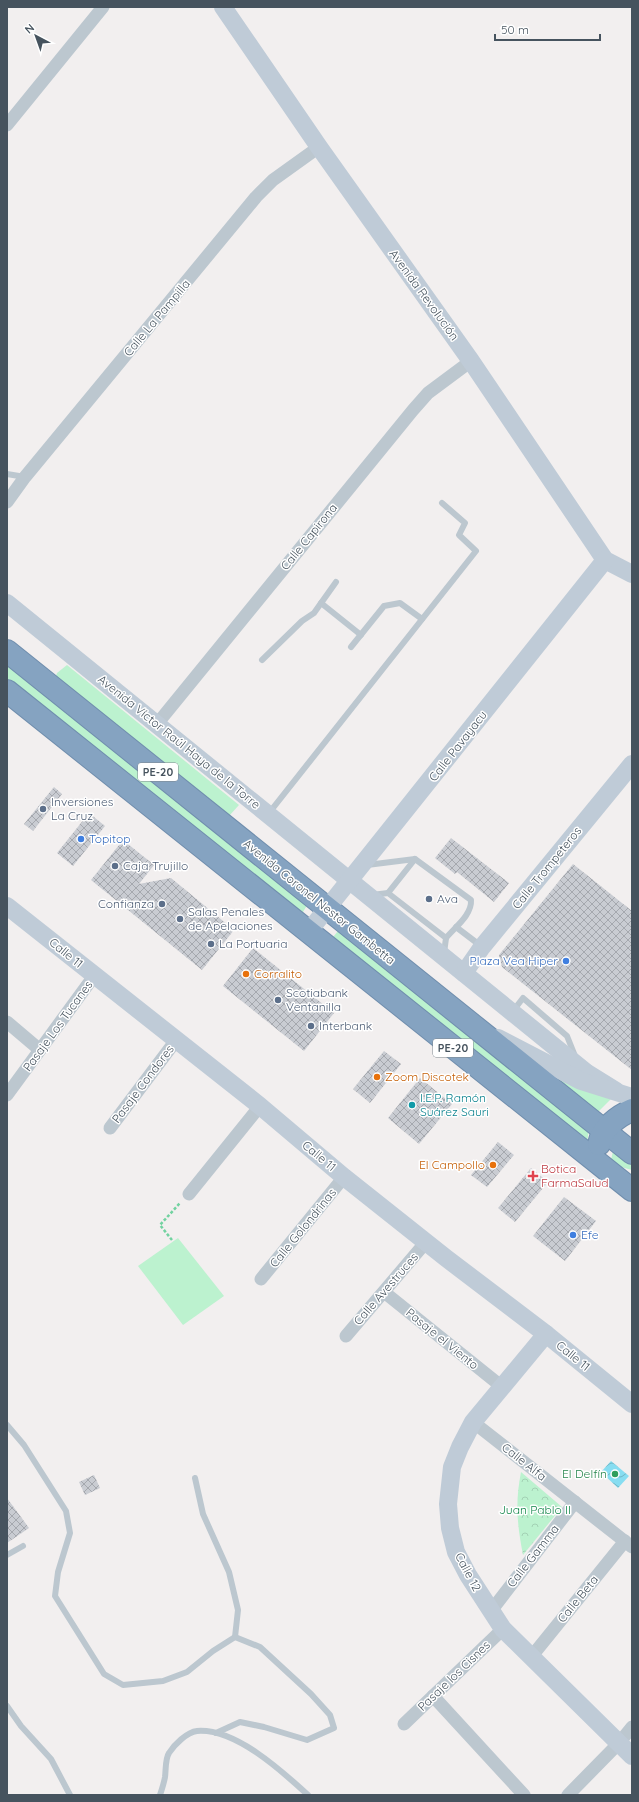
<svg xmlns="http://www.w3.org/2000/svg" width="639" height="1802" viewBox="0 0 639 1802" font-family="Quicksand,sans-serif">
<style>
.green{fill:#bcf2cf}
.park{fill:url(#park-crowns)}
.water{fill:url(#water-waves)}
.building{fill:url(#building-cross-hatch)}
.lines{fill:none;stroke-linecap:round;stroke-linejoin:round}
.highway-casing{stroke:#708ead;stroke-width:24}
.path{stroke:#72d2a0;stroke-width:2.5;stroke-dasharray:3 2;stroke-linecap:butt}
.lane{stroke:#bcc7cf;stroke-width:6}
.street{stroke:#bcc7cf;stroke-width:13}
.secondary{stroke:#bfcbd7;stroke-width:18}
.highway{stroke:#85a3c1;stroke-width:22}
.service-dot{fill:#5c6f8a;stroke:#fff;stroke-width:1.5}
.shop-dot{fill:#3f7fe0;stroke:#fff;stroke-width:1.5}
.food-dot{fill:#e8710a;stroke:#fff;stroke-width:1.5}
.culture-dot{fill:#0f9aa8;stroke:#fff;stroke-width:1.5}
.health-dot{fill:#e0444e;stroke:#fff;stroke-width:1.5}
.leisure-dot{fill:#2e9e5b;stroke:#fff;stroke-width:1.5}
.labels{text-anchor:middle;stroke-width:3;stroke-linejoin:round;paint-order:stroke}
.shield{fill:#fff;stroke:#7e878e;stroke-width:1}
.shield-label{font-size:11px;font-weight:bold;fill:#46535e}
.street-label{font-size:12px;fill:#46535e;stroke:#fff}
.service-label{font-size:12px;fill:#4e5e75;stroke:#fff;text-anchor:start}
.shop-label{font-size:12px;fill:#366cbe;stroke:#fff;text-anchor:start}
.food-label{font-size:12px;fill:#c56008;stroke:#fff;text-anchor:start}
.culture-label{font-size:12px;fill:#0d838f;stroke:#fff;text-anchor:start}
.health-label{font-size:12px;fill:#be3a42;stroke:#fff;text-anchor:start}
.leisure-label{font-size:12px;fill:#27864d;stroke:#fff;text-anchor:end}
.park-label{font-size:12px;fill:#128549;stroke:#fff}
</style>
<defs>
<pattern id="park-crowns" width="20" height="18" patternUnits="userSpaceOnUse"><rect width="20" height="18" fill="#bcf2cf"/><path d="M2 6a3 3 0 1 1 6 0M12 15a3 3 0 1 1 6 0" fill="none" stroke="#a3d1b4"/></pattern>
<pattern id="water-waves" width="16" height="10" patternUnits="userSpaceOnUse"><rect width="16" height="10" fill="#87ddf1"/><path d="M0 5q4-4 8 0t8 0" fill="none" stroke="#70b6c6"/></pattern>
<pattern id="building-cross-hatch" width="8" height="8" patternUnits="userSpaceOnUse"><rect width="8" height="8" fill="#c9ccd2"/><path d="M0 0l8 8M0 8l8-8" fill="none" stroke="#a5a8ae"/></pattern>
</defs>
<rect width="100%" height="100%" fill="#f2efef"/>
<!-- green -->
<g class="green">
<polygon points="7,662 306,901 306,907 303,912 298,912 7,681"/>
<polygon points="67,665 239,805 229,816 56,676 57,673"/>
<polygon points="343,930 589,1128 587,1144 333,937 338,931"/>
<polygon points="546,1070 611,1099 595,1115"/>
<polygon points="614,1147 632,1162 632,1170 610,1164"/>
<polygon points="178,1238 224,1296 183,1325 138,1266"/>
</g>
<!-- park -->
<path class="park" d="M521 1472 562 1507 523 1555C517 1524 515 1503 521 1472Z"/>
<!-- water -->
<polygon class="water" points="611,1461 629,1476 618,1488 601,1472"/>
<!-- building -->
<g class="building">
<polygon points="54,787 62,794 33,831 24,824"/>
<polygon points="89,813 105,826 73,866 57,853"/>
<polygon points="451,838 509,883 494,902 457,872 455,874 435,858"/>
<polygon points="123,840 154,865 139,884 171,878 234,930 202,970 91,880"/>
<polygon points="573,864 632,911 632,1070 502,967 499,955"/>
<polygon points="253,948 334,1013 304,1051 223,986"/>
<polygon points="384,1051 401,1064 370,1103 353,1089"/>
<polygon points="420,1078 452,1104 419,1144 388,1118"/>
<polygon points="498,1142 514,1155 487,1187 471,1175"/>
<polygon points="531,1168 548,1182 515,1222 498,1208"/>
<polygon points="564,1197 596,1221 565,1261 533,1236"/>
<polygon points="94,1475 100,1488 85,1495 79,1482"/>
<polygon points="7,1498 29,1528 7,1543"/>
</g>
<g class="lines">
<!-- highway casing -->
<g class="highway-casing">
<g id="highway">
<polyline points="7,651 632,1153"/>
<polyline points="7,691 632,1190"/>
<path d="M599 1144C602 1128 618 1116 632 1110"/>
</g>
</g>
<!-- path -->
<polyline class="path" points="172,1240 160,1225 180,1203"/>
<!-- lane -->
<g class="lane">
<polyline points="7,474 25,477"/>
<polyline points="321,603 361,635"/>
<polyline points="351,647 384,606 400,603 422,619"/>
<polyline points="262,660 302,621 314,613 336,582"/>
<polyline points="269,813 476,551 459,535 465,523 442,503"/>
<polyline points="367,865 415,859"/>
<path d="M388 893 415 859 471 900C472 915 455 927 446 938"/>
<polyline points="372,895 388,893 446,938 444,953"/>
<polyline points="456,927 481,946"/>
<polyline points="513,1011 523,998 567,1036 575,1056"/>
<polyline points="7,1425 24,1445 66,1511 70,1533 58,1572 55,1596 104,1674 123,1685 163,1681 187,1672 213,1651 235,1637 260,1647 311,1694 330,1715 334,1728 307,1740 264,1727 240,1722 216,1733"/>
<polyline points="195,1478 203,1514 229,1572 238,1610 235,1637"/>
<polyline points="7,1555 23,1546"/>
<polyline points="7,1706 21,1726 51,1759 70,1795"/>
<path d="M160 1795C162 1789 164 1783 165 1777 166 1770 165 1759 169 1753 174 1745 187 1732 197 1731 235 1728 282 1771 308 1795"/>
</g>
<!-- street -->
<g class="street">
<polyline points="7,125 103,7"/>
<polyline points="7,502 25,477 256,197 273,180 319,147"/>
<polyline points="157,724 413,410 428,393 471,361"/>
<polyline points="7,1022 40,1050"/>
<polyline points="7,1095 94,976"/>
<polyline points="110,1128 177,1039"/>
<polyline points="189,1194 260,1106"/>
<polyline points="261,1279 344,1177"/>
<polyline points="384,1292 501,1386"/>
<polyline points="346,1336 426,1242"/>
<polyline points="473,1422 632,1547"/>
<polyline points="491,1611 575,1502"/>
<polyline points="532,1656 625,1541"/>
<polyline points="433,1696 524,1795"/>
<polyline points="404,1724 503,1629"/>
<polyline points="568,1795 619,1743 632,1727"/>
</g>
<!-- secondary -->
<g class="secondary">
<polyline points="223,7 319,147 471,361 605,560 632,574"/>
<polyline points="7,603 587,1073 616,1091"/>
<polyline points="7,906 260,1106 344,1177 446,1258 546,1334 632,1404"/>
<polyline points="309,931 605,560"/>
<polyline points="464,973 482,947 632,764"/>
<polyline points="498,1038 581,1081 632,1097"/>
<polyline points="546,1334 473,1422 460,1447 452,1467 448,1504 450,1528 456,1552 468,1575 503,1629 632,1756"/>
</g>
<!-- highway -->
<use href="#highway" class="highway"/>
</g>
<!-- markers -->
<g class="service-dot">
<circle cx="43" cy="809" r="4"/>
<circle cx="115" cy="866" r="4"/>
<circle cx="429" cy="899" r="4"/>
<circle cx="162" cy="904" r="4"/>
<circle cx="180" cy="919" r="4"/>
<circle cx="211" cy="944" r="4"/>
<circle cx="278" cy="1000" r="4"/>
<circle cx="311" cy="1026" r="4"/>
</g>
<g class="shop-dot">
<circle cx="81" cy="839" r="4"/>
<circle cx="566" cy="961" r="4"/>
<circle cx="573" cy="1235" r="4"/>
</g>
<g class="food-dot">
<circle cx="246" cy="974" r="4"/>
<circle cx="377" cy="1077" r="4"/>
<circle cx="493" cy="1165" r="4"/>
</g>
<circle class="culture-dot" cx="412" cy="1105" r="4"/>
<path class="health-dot" d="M531 1170h4v4h4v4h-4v4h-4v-4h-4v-4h4z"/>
<circle class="leisure-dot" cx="615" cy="1474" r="4"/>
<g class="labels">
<!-- shield labels -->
<g class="shield">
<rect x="138" y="763" width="40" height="18" rx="3"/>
<rect x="433" y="1039" width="40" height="18" rx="3"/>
</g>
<g class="shield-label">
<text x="158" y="776">PE-20</text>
<text x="453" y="1052">PE-20</text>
</g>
<!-- street labels -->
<g class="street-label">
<text transform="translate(424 295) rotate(54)" y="4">Avenida Revolución</text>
<text transform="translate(157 318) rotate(-50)" y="4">Calle La Pampilla</text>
<text transform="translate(309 537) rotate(-51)" y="4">Calle Capirona</text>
<text transform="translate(179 742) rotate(39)" y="4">Avenida Víctor Raúl Haya de la Torre</text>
<text transform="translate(458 746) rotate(-52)" y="4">Calle Pavayacu</text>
<text transform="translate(547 868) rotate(-51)" y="4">Calle Trompeteros</text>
<text transform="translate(319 902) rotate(39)" y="4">Avenida Coronel Nestor Gambetta</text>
<text transform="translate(66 953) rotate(39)" y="4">Calle 11</text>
<text transform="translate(58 1026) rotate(-54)" y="4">Pasaje Los Tucanes</text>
<text transform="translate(143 1084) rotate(-53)" y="4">Pasaje Condores</text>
<text transform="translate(319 1156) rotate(40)" y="4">Calle 11</text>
<text transform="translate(303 1228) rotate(-51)" y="4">Calle Golondrinas</text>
<text transform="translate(386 1289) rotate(-49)" y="4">Calle Avestruces</text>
<text transform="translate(442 1339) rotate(39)" y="4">Pasaje el Viento</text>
<text transform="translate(573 1356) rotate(39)" y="4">Calle 11</text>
<text transform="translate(524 1462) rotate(38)" y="4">Calle Alfa</text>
<text transform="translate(533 1556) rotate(-52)" y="4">Calle Gamma</text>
<text transform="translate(468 1572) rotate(62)" y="4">Calle 12</text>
<text transform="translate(578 1599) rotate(-51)" y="4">Calle Beta</text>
<text transform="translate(454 1676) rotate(-44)" y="4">Pasaje los Cisnes</text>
</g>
<!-- service labels -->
<g class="service-label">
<text x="51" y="806">Inversiones<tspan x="51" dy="14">La Cruz</tspan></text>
<text x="123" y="870">Caja Trujillo</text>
<text x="437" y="903">Ava</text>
<text x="154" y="908" text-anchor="end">Confianza</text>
<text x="188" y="916">Salas Penales<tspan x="188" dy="14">de Apelaciones</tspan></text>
<text x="219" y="948">La Portuaria</text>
<text x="286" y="997">Scotiabank<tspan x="286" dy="14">Ventanilla</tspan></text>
<text x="319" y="1030">Interbank</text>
</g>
<!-- shop labels -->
<g class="shop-label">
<text x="89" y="843">Topitop</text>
<text x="558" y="965" text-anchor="end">Plaza Vea Hiper</text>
<text x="581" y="1239">Efe</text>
</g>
<!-- food labels -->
<g class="food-label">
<text x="254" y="978">Corralito</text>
<text x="385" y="1081">Zoom Discotek</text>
<text x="485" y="1169" text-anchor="end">El Campollo</text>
</g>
<!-- culture labels -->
<g class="culture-label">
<text x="420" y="1102">I.E.P. Ramón<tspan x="420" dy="14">Suárez Sauri</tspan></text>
</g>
<!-- health labels -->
<g class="health-label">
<text x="541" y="1173">Botica<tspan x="541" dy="14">FarmaSalud</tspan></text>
</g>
<!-- leisure labels -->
<g class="leisure-label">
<text x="607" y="1478">El Delfín</text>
</g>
<!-- park labels -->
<g class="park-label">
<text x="535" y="1514">Juan Pablo II</text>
</g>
</g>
<!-- border -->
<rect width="639" height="1802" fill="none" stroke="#46535e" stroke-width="16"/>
<!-- north arrow -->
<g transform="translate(36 36) rotate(319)" stroke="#ffffff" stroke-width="3" paint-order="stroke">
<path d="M0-3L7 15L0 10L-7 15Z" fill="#46535e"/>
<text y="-6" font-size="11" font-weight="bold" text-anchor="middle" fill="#46535e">N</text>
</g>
<!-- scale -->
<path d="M495 34v6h105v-6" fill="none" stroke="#46535e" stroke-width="2"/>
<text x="501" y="34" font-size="12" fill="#46535e" stroke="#ffffff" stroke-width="3" paint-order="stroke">50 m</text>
</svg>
